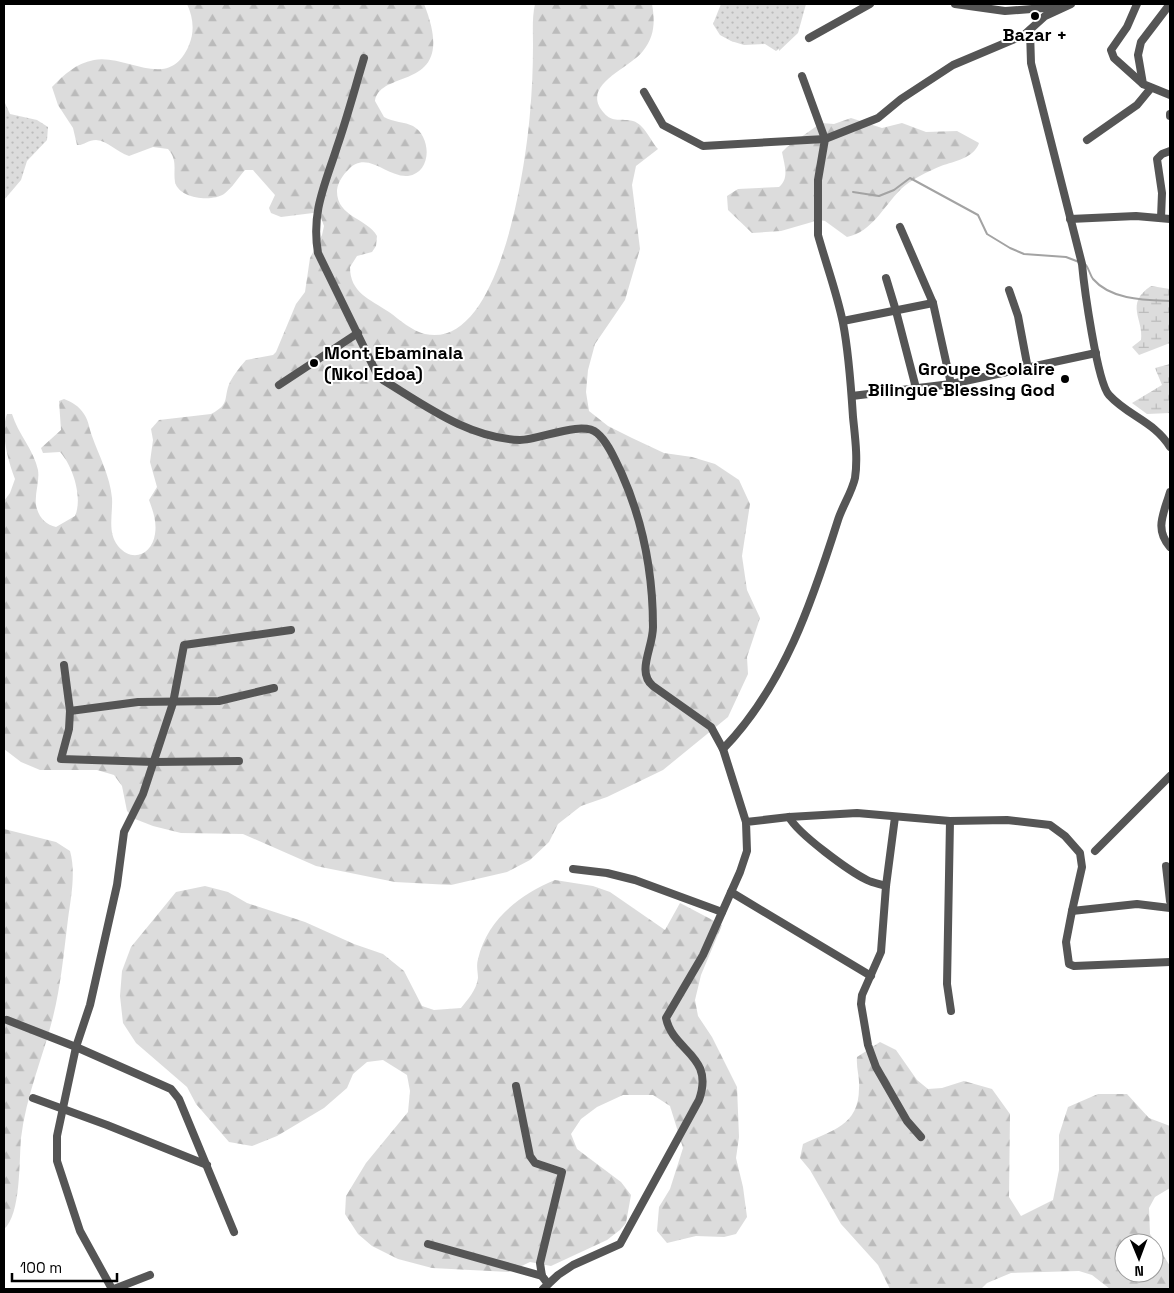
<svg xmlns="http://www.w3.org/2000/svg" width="1174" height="1293" viewBox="0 0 1174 1293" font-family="'Space Grotesk',sans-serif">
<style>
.grass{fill:url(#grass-dots)}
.forest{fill:url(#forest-firs);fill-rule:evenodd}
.wetland{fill:url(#wetland-marsh)}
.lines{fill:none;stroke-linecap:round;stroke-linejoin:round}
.stream{stroke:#a3a3a3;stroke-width:2}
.minor{stroke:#555;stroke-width:8}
.poi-dot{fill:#000;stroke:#fff;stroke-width:2}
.labels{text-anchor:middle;stroke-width:4;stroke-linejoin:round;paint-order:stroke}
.poi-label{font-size:18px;font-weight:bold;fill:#000;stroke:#fff}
</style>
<defs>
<pattern id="grass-dots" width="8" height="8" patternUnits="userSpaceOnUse" patternTransform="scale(1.25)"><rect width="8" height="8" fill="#dcdcdc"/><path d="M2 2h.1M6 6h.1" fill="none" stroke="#bbb" stroke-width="1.8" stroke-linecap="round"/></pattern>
<pattern id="forest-firs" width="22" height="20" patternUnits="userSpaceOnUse" patternTransform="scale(1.25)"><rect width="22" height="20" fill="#dcdcdc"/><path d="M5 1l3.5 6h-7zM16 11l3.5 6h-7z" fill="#bbb"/></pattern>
<pattern id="wetland-marsh" width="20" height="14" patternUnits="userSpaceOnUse" patternTransform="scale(1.25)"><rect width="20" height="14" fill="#dcdcdc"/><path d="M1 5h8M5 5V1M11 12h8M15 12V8" fill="none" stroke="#bbb"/></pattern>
</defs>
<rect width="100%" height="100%" fill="#fff"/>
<!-- grass -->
<g class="grass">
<polygon points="721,4 806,4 798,33 779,51 779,49 776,51 765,44 744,45 731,41 720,35 713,24"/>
<polygon points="4,91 5,103 10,114 37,120 48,127 47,140 27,161 21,180 4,200"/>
</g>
<!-- forest -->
<g class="forest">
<path d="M187 4H424C460 94 380 67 375 101L384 117C393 122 405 122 413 126 432 137 432 173 408 176 387 178 367 149 348 170 343 175 338 182 337 190 336 217 367 218 377 236L376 246 372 252 357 256 350 267C350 293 370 299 389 312 400 320 412 331 425 334 501 351 526 162 530 113 532 91 533 68 533 45 533 32 532 17 535 4H652C655 21 655 36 643 51 629 69 579 85 604 113 612 123 622 118 633 121 645 125 650 140 658 149L636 166 632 185 640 249 625 300 595 344 588 370 586 392 589 411 608 426 632 438 664 453 692 457 715 464 739 480 750 504 742 556 747 590 760 618 747 657 748 674 728 717 663 770 607 797 581 806 558 824 549 842 530 860 507 872 451 885 395 882 316 866 243 834 181 833 153 826 135 819 127 811 122 786 114 775 97 770H40L21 762 4 749V501L10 493 15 479C8 461 0 432 7 414H12C18 434 34 450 38 470 40 483 33 497 37 509 40 519 47 525 56 527L75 516C83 498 73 466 60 452L43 453 41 448 61 430 59 401 64 399C72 402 79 406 84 414 89 421 89 429 92 436 99 456 110 476 112 498 113 514 107 532 118 546 132 563 152 555 155 534 157 522 153 511 149 500L157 487 150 462 153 440 151 429 159 420 211 414C231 404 223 397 230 382 234 374 240 367 246 360L273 355 276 352 296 304 305 292 310 258 322 235 324 226 320 215 313 213 281 217 271 213 269 208 275 195 253 170H245C238 178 232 188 224 194 212 202 179 199 175 182 173 170 178 160 168 149L153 147 129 156C117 152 108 141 96 140 88 140 83 146 77 145L73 128 58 105 52 87C65 74 75 64 94 60 128 54 169 93 189 45 195 31 193 17 187 4Z"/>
<path d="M851 118 882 128 902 123 926 132 957 131 979 143C974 158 955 161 941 166 929 171 910 180 901 189 883 207 872 232 847 237L825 221 819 220 781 231 752 233 728 210 727 196 738 189 779 187C790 178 784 164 782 152L787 147 821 123 834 124Z"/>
<path d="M4 829 56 842 70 851C76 872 71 897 68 919 64 951 61 985 53 1017 43 1057 26 1096 21 1138 19 1161 21 1215 4 1229Z"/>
<path d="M555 880 593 886 610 892 665 930 680 903 722 925 701 975 695 1000 698 1016 712 1037 737 1087 739 1137 736 1158 743 1187 747 1217 736 1234 724 1237 696 1236 667 1243 657 1231 659 1207 670 1189 683 1148 670 1106 653 1095H623L597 1107 581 1119 571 1134 577 1149 621 1182 631 1195 626 1223 620 1230 607 1240 551 1266 530 1262 509 1272 432 1268 398 1259 372 1246 358 1234 345 1214 346 1196 366 1163 408 1112 410 1091 407 1075 383 1060 367 1062 353 1074 347 1088 324 1108 277 1136 252 1146 229 1142 196 1104 187 1087 136 1043 123 1023 120 996 122 971 131 947 176 892 205 886 228 892 247 903 305 922 354 944 383 954 404 971 422 1006 434 1010 461 1008C468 999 476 991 478 978 478 972 476 966 478 959 487 920 519 895 555 880Z"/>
<path d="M880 1042 896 1050 917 1080 928 1089 942 1088 964 1081 992 1089 1010 1114 1009 1197 1021 1216 1053 1200 1059 1170V1135L1068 1107 1098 1094H1127L1149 1118 1170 1126V1188L1155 1197 1149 1208 1150 1234 1170 1266V1289H1110L1092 1275 1079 1271 1011 1273 987 1283 981 1289H890L878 1265 841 1224 810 1170 800 1158 803 1144C832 1130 859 1126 859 1088 860 1078 856 1068 857 1057ZM1124 1243H1154V1273H1124Z"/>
</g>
<!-- wetland -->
<g class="wetland">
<path d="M1151 286 1170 289V343L1139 355 1132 347 1141 340C1144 319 1124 304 1151 286Z"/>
<polygon points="1170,364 1170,413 1147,414 1132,403 1162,385 1155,368"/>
</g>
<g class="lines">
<!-- stream -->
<g class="stream">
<polyline points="853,192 879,196 894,190 910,178 978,215 987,234 1010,248 1024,254 1066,257 1079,262"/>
<path d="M1086 265C1089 269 1090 275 1093 279 1111 300 1145 300 1170 301"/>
</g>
<!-- minor -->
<g class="minor">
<polyline points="955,4 1005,11 1057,7"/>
<polyline points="1137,4 1127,27 1111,50 1114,58 1143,84"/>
<polyline points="1170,4 1141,42 1138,55 1143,84 1170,95"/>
<path d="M1030 31 1031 63 1082 264C1084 286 1097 382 1109 395 1128 416 1155 422 1170 447"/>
<polyline points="809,38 870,4"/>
<path d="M364 58C355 88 347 118 337 147 325 185 311 212 318 253L377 374 383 380C426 406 468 438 520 440 539 440 582 420 597 433 608 442 615 460 621 472 643 521 653 573 653 627 653 648 636 672 653 686L711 727 723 749 746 822"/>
<polyline points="644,92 663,125 703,146 825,139 878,118 901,99 953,65 1024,35 1045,16 1071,4"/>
<polyline points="1170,114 1170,116"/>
<polyline points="1087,140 1137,105 1151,88"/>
<polyline points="1161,218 1162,193 1157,159 1162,154 1170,151"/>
<polyline points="1070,219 1136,216 1170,219"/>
<polyline points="900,227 933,303 951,384"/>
<polyline points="886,278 896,311 916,388"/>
<polyline points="1009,290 1018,316 1028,369"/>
<polyline points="843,321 933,303"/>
<polyline points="279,385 358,333"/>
<polyline points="852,396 951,384 1096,353"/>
<path d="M1170 492C1164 513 1154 529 1170 547"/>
<polyline points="64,665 70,711 69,729 61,759 154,762 239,761"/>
<polyline points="70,711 138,702 219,701 274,688"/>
<path d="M723 749C784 686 812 602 838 520 842 507 852 492 855 478 858 458 855 437 853 417 851 386 849 354 843 323 837 293 826 264 818 235V180L825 139 802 76"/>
<path d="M789 817C798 834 849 871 867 880 873 883 880 884 886 886"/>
<polyline points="895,817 886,886 881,952 862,995 861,1004 868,1045 876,1067 907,1121 921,1137"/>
<polyline points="950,821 947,984 951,1011"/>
<polyline points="1095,851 1170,776"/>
<polyline points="1166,866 1170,901"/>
<polyline points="573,869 607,873 635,880 722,912"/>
<polyline points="731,892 871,976"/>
<polyline points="1072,911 1066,942 1069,964 1074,966 1170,962"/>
<polyline points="7,1020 76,1047 171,1089 179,1099 234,1232"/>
<polyline points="516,1086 530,1156 535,1163 562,1172 540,1263 542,1276 548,1284"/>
<polyline points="33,1098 107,1125 207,1165"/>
<polyline points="428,1244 542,1276"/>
<polyline points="112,1289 80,1231 57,1161 57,1136 76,1047 90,1005 117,885 124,832 143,794 173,703 184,645 291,630"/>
<polyline points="114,1289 150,1275"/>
<path d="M543 1289 558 1275 573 1265 620 1244 699 1100C715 1055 673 1052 666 1018L703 955 740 872 747 851 746 822 789 817 857 813 950 821 1007 820 1050 825 1065 836 1080 853 1082 867 1072 911 1137 904 1170 908"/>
</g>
</g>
<!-- markers -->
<g class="poi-dot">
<circle cx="1035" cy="16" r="5"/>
<circle cx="314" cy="363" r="5"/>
<circle cx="1065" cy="379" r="5"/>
</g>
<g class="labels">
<!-- poi labels -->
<g class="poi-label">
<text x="1035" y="41">Bazar +</text>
<text x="324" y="359" text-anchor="start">Mont Ebaminala<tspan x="324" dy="21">(Nkol Edoa)</tspan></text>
<text x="1055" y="375" text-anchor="end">Groupe Scolaire<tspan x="1055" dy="21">Bilingue Blessing God</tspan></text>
</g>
</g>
<!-- border -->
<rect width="1174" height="1293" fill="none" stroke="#000000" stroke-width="10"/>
<!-- north arrow -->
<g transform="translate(1139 1258) rotate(179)"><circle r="24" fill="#ffffff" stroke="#999999"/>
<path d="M0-4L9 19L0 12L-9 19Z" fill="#000000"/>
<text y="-8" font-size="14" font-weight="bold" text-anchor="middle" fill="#000000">N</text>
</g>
<!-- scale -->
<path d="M12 1273v8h105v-8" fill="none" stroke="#000000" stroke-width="2.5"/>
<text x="20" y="1273" font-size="15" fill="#000000" stroke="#ffffff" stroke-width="4" paint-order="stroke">100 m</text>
</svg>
